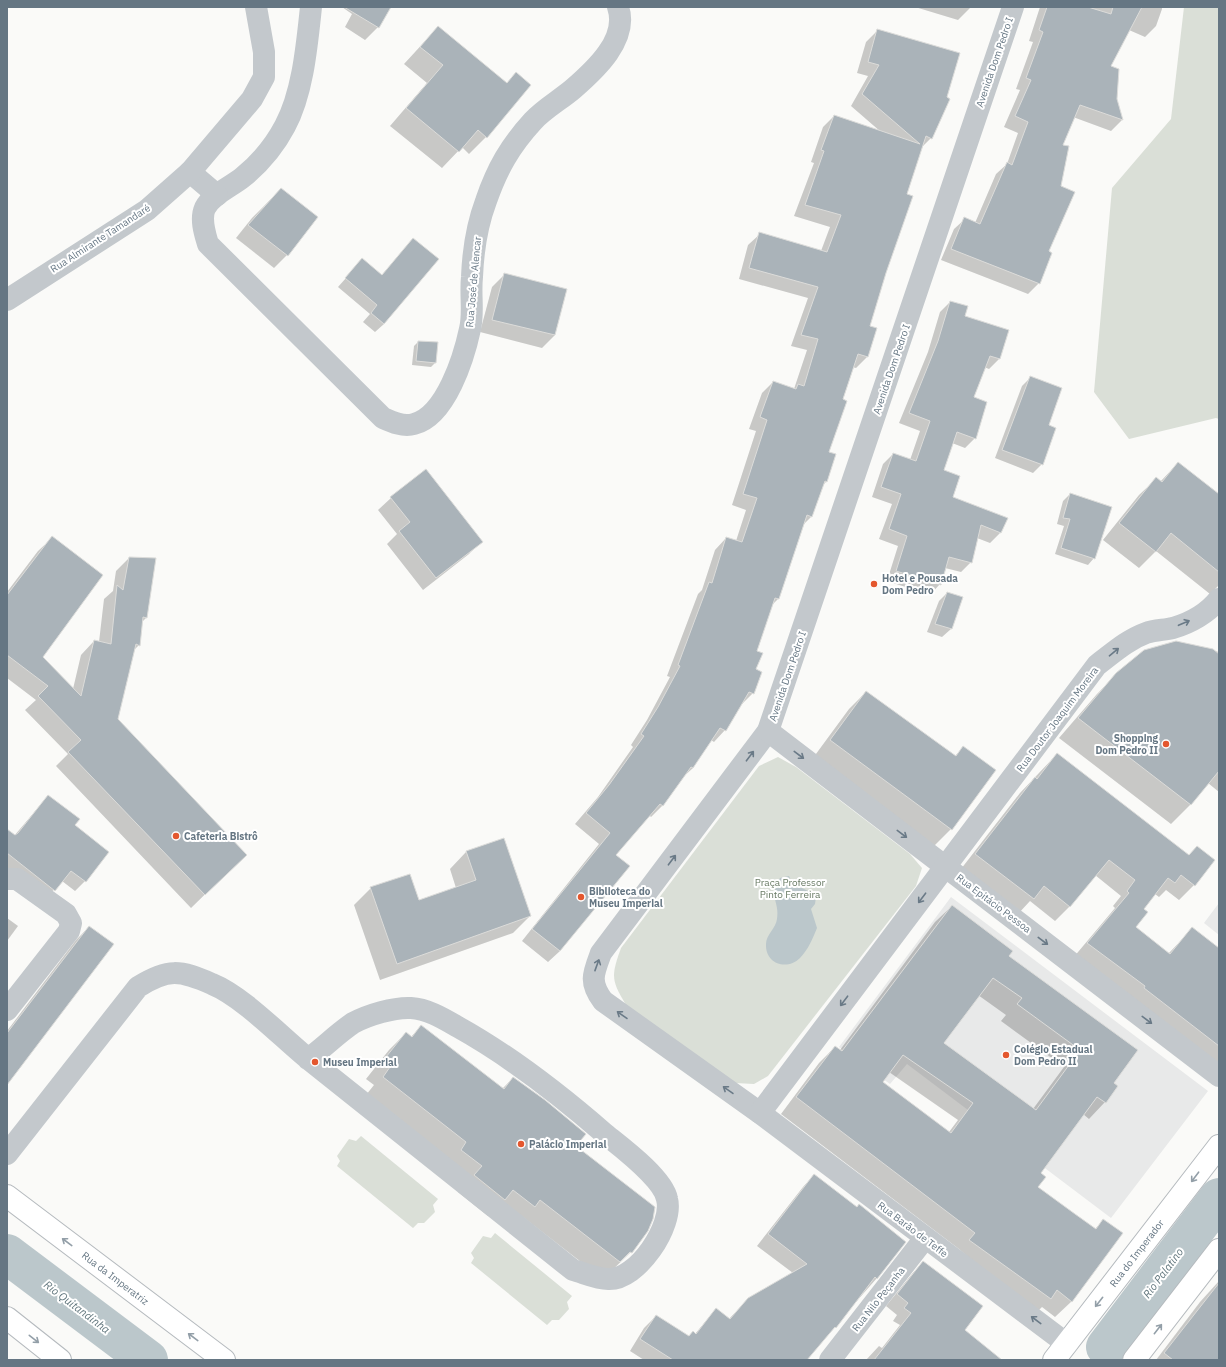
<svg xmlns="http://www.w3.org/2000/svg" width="1226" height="1367" viewBox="0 0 1226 1367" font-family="'IBM Plex Sans',sans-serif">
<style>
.built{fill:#e8e9e9}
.green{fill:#dadfd7}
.water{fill:#bbc7cb}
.shadow{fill:#0003;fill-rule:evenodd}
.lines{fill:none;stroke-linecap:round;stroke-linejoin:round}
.river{stroke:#bbc7cb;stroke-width:40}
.building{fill:#aab3b9;stroke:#dcdcda;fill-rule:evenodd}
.major-casing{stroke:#b5babe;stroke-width:24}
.minor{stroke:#c3c8cc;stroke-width:22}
.major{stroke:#fff;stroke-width:22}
.oneway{stroke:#6a7a87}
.oneway2{stroke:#939fa8}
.poi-dot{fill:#e4572e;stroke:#fff;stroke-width:1.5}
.labels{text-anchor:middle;stroke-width:4;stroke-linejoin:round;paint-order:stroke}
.street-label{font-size:10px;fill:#657683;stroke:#fff}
.poi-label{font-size:10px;font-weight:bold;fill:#657683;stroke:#fff;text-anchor:start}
.park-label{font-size:10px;fill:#687a64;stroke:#fff}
.water-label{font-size:11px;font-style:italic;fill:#60757c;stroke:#fff}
</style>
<rect width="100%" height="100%" fill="#fafaf8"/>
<!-- built -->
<g class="built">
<polygon points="951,897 1208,1091 1111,1218 907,1064 890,1084 839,1047"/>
<polygon points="1219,903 1219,935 1204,923"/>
</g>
<!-- green -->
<g class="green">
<polygon points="1184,7 1219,7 1219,419 1216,418 1129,439 1094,392 1112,188 1171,119"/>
<path d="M778 757 796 767 910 854 922 868 916 886 768 1076 754 1084 735 1083 626 1005C611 980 611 976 621 948L759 766Z"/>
<polygon points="361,1136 438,1199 433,1205 435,1212 424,1223 418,1223 413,1228 337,1166 340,1161 337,1156 349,1139 356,1141"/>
<polygon points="495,1233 572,1296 567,1302 569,1309 559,1320 552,1320 547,1325 471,1263 474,1258 471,1253 483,1236 491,1238"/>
</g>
<!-- water -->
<path class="water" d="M789 876 792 883 810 892 816 897 815 904 811 909 817 928C813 938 808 950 800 958 787 971 765 964 766 944 766 935 776 928 777 919 780 902 768 897 780 878Z"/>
<!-- shadow -->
<g class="shadow">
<polygon points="342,7 390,7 378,27 365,40 345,27 352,14"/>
<polygon points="915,7 971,7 958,20"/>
<polygon points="1040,7 1162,7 1162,9 1156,26 1145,37 1129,30 1109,66 1122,120 1111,131 1073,117 1062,145 1048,252 1039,283 1028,294 941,260 954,229 965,219 975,223 996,174 1007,164 1018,133 1004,127 1020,90 1016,89 1033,42 1029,41"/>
<polygon points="438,27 506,84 516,73 486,137 469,154 462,147 442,168 390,126 427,83 404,64"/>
<polygon points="878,30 931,138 921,148 906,195 868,326 876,329 867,357 856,368 852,367 842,400 828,453 826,482 822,486 811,517 802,526 778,599 772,605 755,651 753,693 741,705 725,730 714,742 711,740 693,768 681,779 663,805 651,817 649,815 615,855 628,866 560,951 548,962 522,941 599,844 575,824 598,797 633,747 631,745 647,720 670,677 667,676 698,594 702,590 715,550 726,538 736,541 746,510 732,505 756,431 749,429 762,393 773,382 794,389 807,350 791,346 808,298 739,279 748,245 760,234 821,251 830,227 794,216 814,163 811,162 823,127 834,116 881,132 851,106 868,76 857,73 866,42"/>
<polygon points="281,189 287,255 274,268 236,238 252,218"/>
<polygon points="405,248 384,324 375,332 363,322 370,314 338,287 362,260 381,276"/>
<polygon points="505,274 555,335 542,348 480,332 492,287"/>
<polygon points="950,302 999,359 989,369 984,367 972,398 975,438 965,448 952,443 943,471 952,498 1006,518 1000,533 990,543 977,538 971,562 961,572 945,568 940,584 930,595 887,581 898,546 879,539 892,504 872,497 883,464 893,454 910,460 920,431 899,423 928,352 940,312"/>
<polygon points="418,342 435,363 431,367 412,365 414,346"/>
<polygon points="1030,378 1047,426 1042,464 1033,473 995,458 1022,386"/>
<polygon points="1178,463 1219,496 1219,585 1210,594 1156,551 1139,568 1103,540 1139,495 1156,479 1160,482"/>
<polygon points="1070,494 1094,558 1088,565 1055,554 1064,526 1057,524 1063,501"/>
<polygon points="391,498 481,541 469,554 423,590 387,544 397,534 378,510"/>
<polygon points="52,538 42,657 73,689 81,655 94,641 99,642 104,599 113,591 116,571 129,558 146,618 142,622 139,645 133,651 117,719 232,868 191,908 56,766 68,754 25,710 36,700 7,678 7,592 38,551"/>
<polygon points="947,593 962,598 951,629 942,637 927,632 939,601"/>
<polygon points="1176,642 1219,652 1219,792 1208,783 1191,804 1171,824 1059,738 1097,694 1117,674"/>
<polygon points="866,692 954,757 963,748 951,829 934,846 813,758 849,709"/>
<polygon points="1057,754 1194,885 1179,900 1166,890 1159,897 1155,894 1143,909 1134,927 1168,954 1192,929 1219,950 1219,1073 1073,958 1115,908 1113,906 1121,896 1095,875 1070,906 1055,921 1030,901 1018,914 961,869 1020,793"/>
<polygon points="48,796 73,825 85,881 75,891 62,881 44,900 7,872 7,831 14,836"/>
<polygon points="466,852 530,916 513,933 380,980 354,905 371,888 418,902 456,888 450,869"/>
<path d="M952 906 1007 956 1117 1086 1105 1102 1089 1119 1083 1114 1039 1173 1037 1187 1095 1229 1104 1220 1072 1301 1055 1317 1042 1307 1034 1315 959 1249 781 1114 819 1063 835 1047 840 1050 935 922ZM978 995 1006 1015 1001 1021 1064 1067 1033 1109 942 1043ZM889 1072 958 1120 949 1132 882 1082Z"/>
<polygon points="7,918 18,926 7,941"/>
<polygon points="89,927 7,1084 7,1031 76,940"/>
<polygon points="421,1026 502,1089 513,1078 575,1146 631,1252 603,1279 523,1217 497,1207 488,1216 458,1192 465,1183 366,1095 374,1085 366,1079 389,1050 406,1033 411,1037"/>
<polygon points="814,1175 877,1278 805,1360 644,1360 630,1351 644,1328 656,1316 688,1337 693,1332 695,1334 716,1309 729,1319 748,1299 793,1273 757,1246 803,1187"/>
<polygon points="923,1262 964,1330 1000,1360 866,1360 879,1346 882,1348 900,1325 893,1321 897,1315 886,1306 912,1274"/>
<polygon points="1219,1281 1219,1360 1156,1360 1200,1302"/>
</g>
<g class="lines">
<!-- river -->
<g class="river">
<polyline points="7,1254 148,1360"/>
<polyline points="1106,1347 1219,1198"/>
</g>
</g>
<!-- building -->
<g class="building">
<polygon points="344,7 391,7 379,28"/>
<polygon points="1047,7 1088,7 1111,14 1113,7 1142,7 1111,66 1119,69 1117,99 1123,120 1080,105 1063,145 1069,146 1061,186 1075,192 1049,251 1052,253 1040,284 951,249 964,217 980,224 1007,162 1012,165 1028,122 1015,116 1031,80 1026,78 1043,32 1039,30"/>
<polygon points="438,26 507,83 516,72 531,85 487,138 478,130 459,152 406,108 443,65 420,47"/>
<polygon points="877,29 960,53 947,97 950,99 932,139 926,136 907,194 913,196 886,273 870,326 877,328 868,357 858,354 843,399 847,401 829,452 836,454 827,482 825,481 812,517 807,515 779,599 775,598 757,651 763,653 756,669 762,672 754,694 749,692 726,731 720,728 693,768 691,767 663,806 660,804 616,855 630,866 560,951 532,929 610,833 586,813 609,785 644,736 641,734 658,707 680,666 678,665 709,582 712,583 726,537 742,542 757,498 743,494 767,420 760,417 773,381 796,389 798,384 804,386 818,339 801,335 818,287 749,268 759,232 827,252 841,215 805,205 824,151 821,150 834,115 920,144 862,94 879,65 868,62"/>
<polygon points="281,188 318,217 288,256 248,225"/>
<polygon points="413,238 439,259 384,324 371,313 377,305 345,278 362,258 382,275"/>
<polygon points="504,273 567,289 555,335 492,320"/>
<polygon points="950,301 968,306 965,316 1009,330 1000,359 990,356 974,397 987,402 976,439 957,432 944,470 960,476 953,497 1008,518 1001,533 981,525 972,563 949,557 941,585 896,571 907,536 889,529 901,494 881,487 893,453 916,461 930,421 909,413 938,341"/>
<polygon points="418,341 438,342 436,363 416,361"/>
<polygon points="1030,376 1062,388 1049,425 1056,428 1043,465 1002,450"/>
<polygon points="1178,462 1219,494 1219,572 1171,533 1156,552 1119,523 1156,477 1162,482"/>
<polygon points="426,469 483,542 436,578 399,531 410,522 390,497"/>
<polygon points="1070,493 1112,507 1095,559 1061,548 1070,519 1063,518"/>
<polygon points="52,536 103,575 43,657 81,696 94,640 111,644 117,585 123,590 129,557 156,558 147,618 143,617 140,646 136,644 118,719 247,855 205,895 68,752 81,740 38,696 48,686 7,655 7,595"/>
<polygon points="947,592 963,597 952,629 935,624"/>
<polygon points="1176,641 1213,649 1219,654 1219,771 1191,805 1078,718 1116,673 1144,650"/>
<polygon points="866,691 956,756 963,746 996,770 952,830 830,740"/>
<polygon points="1057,753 1189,855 1197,846 1215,860 1195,886 1181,875 1175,883 1168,878 1144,909 1148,912 1136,927 1170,954 1192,927 1219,948 1219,1046 1144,988 1145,986 1087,943 1129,893 1127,891 1135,880 1109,860 1070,907 1044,886 1034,899 975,854 1035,777 1037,779"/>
<polygon points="48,795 80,819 75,825 109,852 86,882 71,871 55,891 7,853 7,829 15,835 18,833"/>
<polygon points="504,838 531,916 397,964 370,887 410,874 419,900 476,880 466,851"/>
<path d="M952 905 1013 951 1009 956 1138 1050 1114 1083 1118 1086 1106 1103 1097 1097 1041 1173 1046 1177 1038 1187 1075 1214 1096 1229 1103 1219 1123 1233 1072 1302 1057 1290 1051 1299 969 1240 975 1233 796 1097 835 1046 842 1051ZM993 978 1022 998 1017 1004 1080 1050 1036 1110 944 1043ZM903 1055 973 1103 951 1133 883 1082Z"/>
<polygon points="89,926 114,944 7,1085 7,1033"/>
<polygon points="421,1025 504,1089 513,1077 545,1100 586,1134 576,1146 655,1207 653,1219 648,1231 632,1253 630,1252 620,1262 540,1200 535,1207 513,1190 505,1200 474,1175 482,1166 461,1150 466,1142 383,1077 390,1067 382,1062 406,1032 412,1037"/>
<polygon points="814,1174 857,1207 859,1204 906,1242 877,1279 875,1277 836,1328 835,1327 807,1360 673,1360 640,1339 656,1315 689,1336 693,1331 696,1334 716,1308 730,1319 748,1298 807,1264 768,1234"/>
<polygon points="923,1261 983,1306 965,1330 1002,1360 874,1360 911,1313 904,1308 908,1303 897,1294"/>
<polygon points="1219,1283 1219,1360 1173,1360 1164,1353"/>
</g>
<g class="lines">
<!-- major casing -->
<g class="major-casing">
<g id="major">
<path id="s1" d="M7 1196 224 1360"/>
<polyline points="7,1318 60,1360"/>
<path id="s2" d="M1054 1360 1219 1146"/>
<polyline points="1134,1360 1219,1250"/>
</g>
</g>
<!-- minor -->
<g class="minor">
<path d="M311 7C307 44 303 93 285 126 275 145 259 164 243 177 231 187 212 194 205 208 200 219 205 234 208 244L383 418C392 422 403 427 414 424 446 416 464 357 470 329 474 313 470 294 472 277 473 251 477 225 486 201 497 169 510 146 533 121 544 109 560 100 573 89 595 70 629 39 618 7"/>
<path d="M1013 7 768 731 601 953C593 974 589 982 603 1001L760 1113 1067 1344"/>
<polyline points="190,172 217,195"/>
<polyline points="7,300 147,210 190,172 252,99 264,77 264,52 256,7"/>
<polyline points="768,731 1219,1076"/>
<polyline points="7,879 17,879 66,914 71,923 69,931 7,1010"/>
<path d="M760 1113 1097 665C1113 653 1127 640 1146 633 1154 630 1164 630 1173 628 1190 623 1208 613 1219 599"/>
<path d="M7 1154 138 987C168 968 180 970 212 984 244 997 283 1039 312 1062 399 1131 486 1200 573 1270 584 1273 597 1279 608 1279 637 1281 674 1225 667 1199 663 1178 621 1147 605 1134 559 1094 512 1057 458 1027 444 1019 428 1009 411 1008 394 1007 368 1015 353 1023 338 1033 323 1048 308 1059"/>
<polyline points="830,1360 925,1238"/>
</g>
<!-- major -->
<use href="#major" class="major"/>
</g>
<!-- one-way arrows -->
<defs><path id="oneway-shaft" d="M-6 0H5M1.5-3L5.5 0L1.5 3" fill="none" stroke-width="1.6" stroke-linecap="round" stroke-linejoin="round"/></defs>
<g class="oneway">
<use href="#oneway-shaft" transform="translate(1184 623) rotate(-23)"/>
<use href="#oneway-shaft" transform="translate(1114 652) rotate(-40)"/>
<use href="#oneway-shaft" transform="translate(799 755) rotate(37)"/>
<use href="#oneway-shaft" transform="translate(750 756) rotate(-53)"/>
<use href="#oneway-shaft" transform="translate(902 834) rotate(37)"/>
<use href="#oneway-shaft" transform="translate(672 860) rotate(-53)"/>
<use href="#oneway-shaft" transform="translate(922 898) rotate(127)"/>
<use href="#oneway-shaft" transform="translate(1043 941) rotate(37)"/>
<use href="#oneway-shaft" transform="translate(597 965) rotate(-70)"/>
<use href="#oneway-shaft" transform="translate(844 1001) rotate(127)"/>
<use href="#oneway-shaft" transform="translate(622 1015) rotate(-145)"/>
<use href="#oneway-shaft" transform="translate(1147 1020) rotate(37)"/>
<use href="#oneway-shaft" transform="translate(728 1090) rotate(-145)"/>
<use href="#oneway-shaft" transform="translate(1036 1320) rotate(-143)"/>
</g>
<g class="oneway2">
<use href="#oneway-shaft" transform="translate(1195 1177) rotate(127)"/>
<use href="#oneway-shaft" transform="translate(67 1242) rotate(-143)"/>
<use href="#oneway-shaft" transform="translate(1099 1302) rotate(128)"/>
<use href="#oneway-shaft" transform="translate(1158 1329) rotate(-52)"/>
<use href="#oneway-shaft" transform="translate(193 1337) rotate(-143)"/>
<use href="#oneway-shaft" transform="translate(34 1339) rotate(38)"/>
</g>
<!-- markers -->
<g class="poi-dot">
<circle cx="874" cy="584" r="4"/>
<circle cx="1166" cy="744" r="4"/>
<circle cx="176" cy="836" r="4"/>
<circle cx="581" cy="897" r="4"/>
<circle cx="1006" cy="1055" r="4"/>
<circle cx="315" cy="1062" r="4"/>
<circle cx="521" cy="1144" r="4"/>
</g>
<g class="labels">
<!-- street labels -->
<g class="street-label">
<text transform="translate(994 62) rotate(-71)" y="4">Avenida Dom Pedro I</text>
<text transform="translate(100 238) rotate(-33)" y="4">Rua Almirante Tamandaré</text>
<text transform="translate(473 282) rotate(-85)" y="4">Rua José de Alencar</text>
<text transform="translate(891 369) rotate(-71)" y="4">Avenida Dom Pedro I</text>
<text transform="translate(787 676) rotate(-71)" y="4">Avenida Dom Pedro I</text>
<text transform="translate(1057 719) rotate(-53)" y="4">Rua Doutor Joaquim Moreira</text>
<text transform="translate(994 903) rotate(37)" y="4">Rua Epitácio Pessoa</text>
<text transform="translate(913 1229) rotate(37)" y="4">Rua Barão de Teffe</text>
<text dy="4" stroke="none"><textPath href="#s2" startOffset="135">Rua do Imperador</textPath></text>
<text dy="4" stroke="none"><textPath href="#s1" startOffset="136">Rua da Imperatriz</textPath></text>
<text transform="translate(878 1299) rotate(-52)" y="4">Rua Nilo Peçanha</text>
</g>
<!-- poi labels -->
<g class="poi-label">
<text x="882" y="582">Hotel e Pousada<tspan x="882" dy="12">Dom Pedro</tspan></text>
<text x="1158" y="742" text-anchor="end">Shopping<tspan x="1158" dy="12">Dom Pedro II</tspan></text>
<text x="184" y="840">Cafeteria Bistrô</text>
<text x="589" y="895">Biblioteca do<tspan x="589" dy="12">Museu Imperial</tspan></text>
<text x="1014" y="1053">Colégio Estadual<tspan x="1014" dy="12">Dom Pedro II</tspan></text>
<text x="323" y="1066">Museu Imperial</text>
<text x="529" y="1148">Palácio Imperial</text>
</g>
<!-- park labels -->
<g class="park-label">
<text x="790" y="886">Praça Professor<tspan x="790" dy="12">Pinto Ferreira</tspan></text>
</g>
<!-- water labels -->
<g class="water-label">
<text transform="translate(1163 1273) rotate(-53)" y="4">Rio Palatino</text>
<text transform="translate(77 1307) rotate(37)" y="4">Rio Quitandinha</text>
</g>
</g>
<!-- border -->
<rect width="1226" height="1367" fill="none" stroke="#657683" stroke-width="16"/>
</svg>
